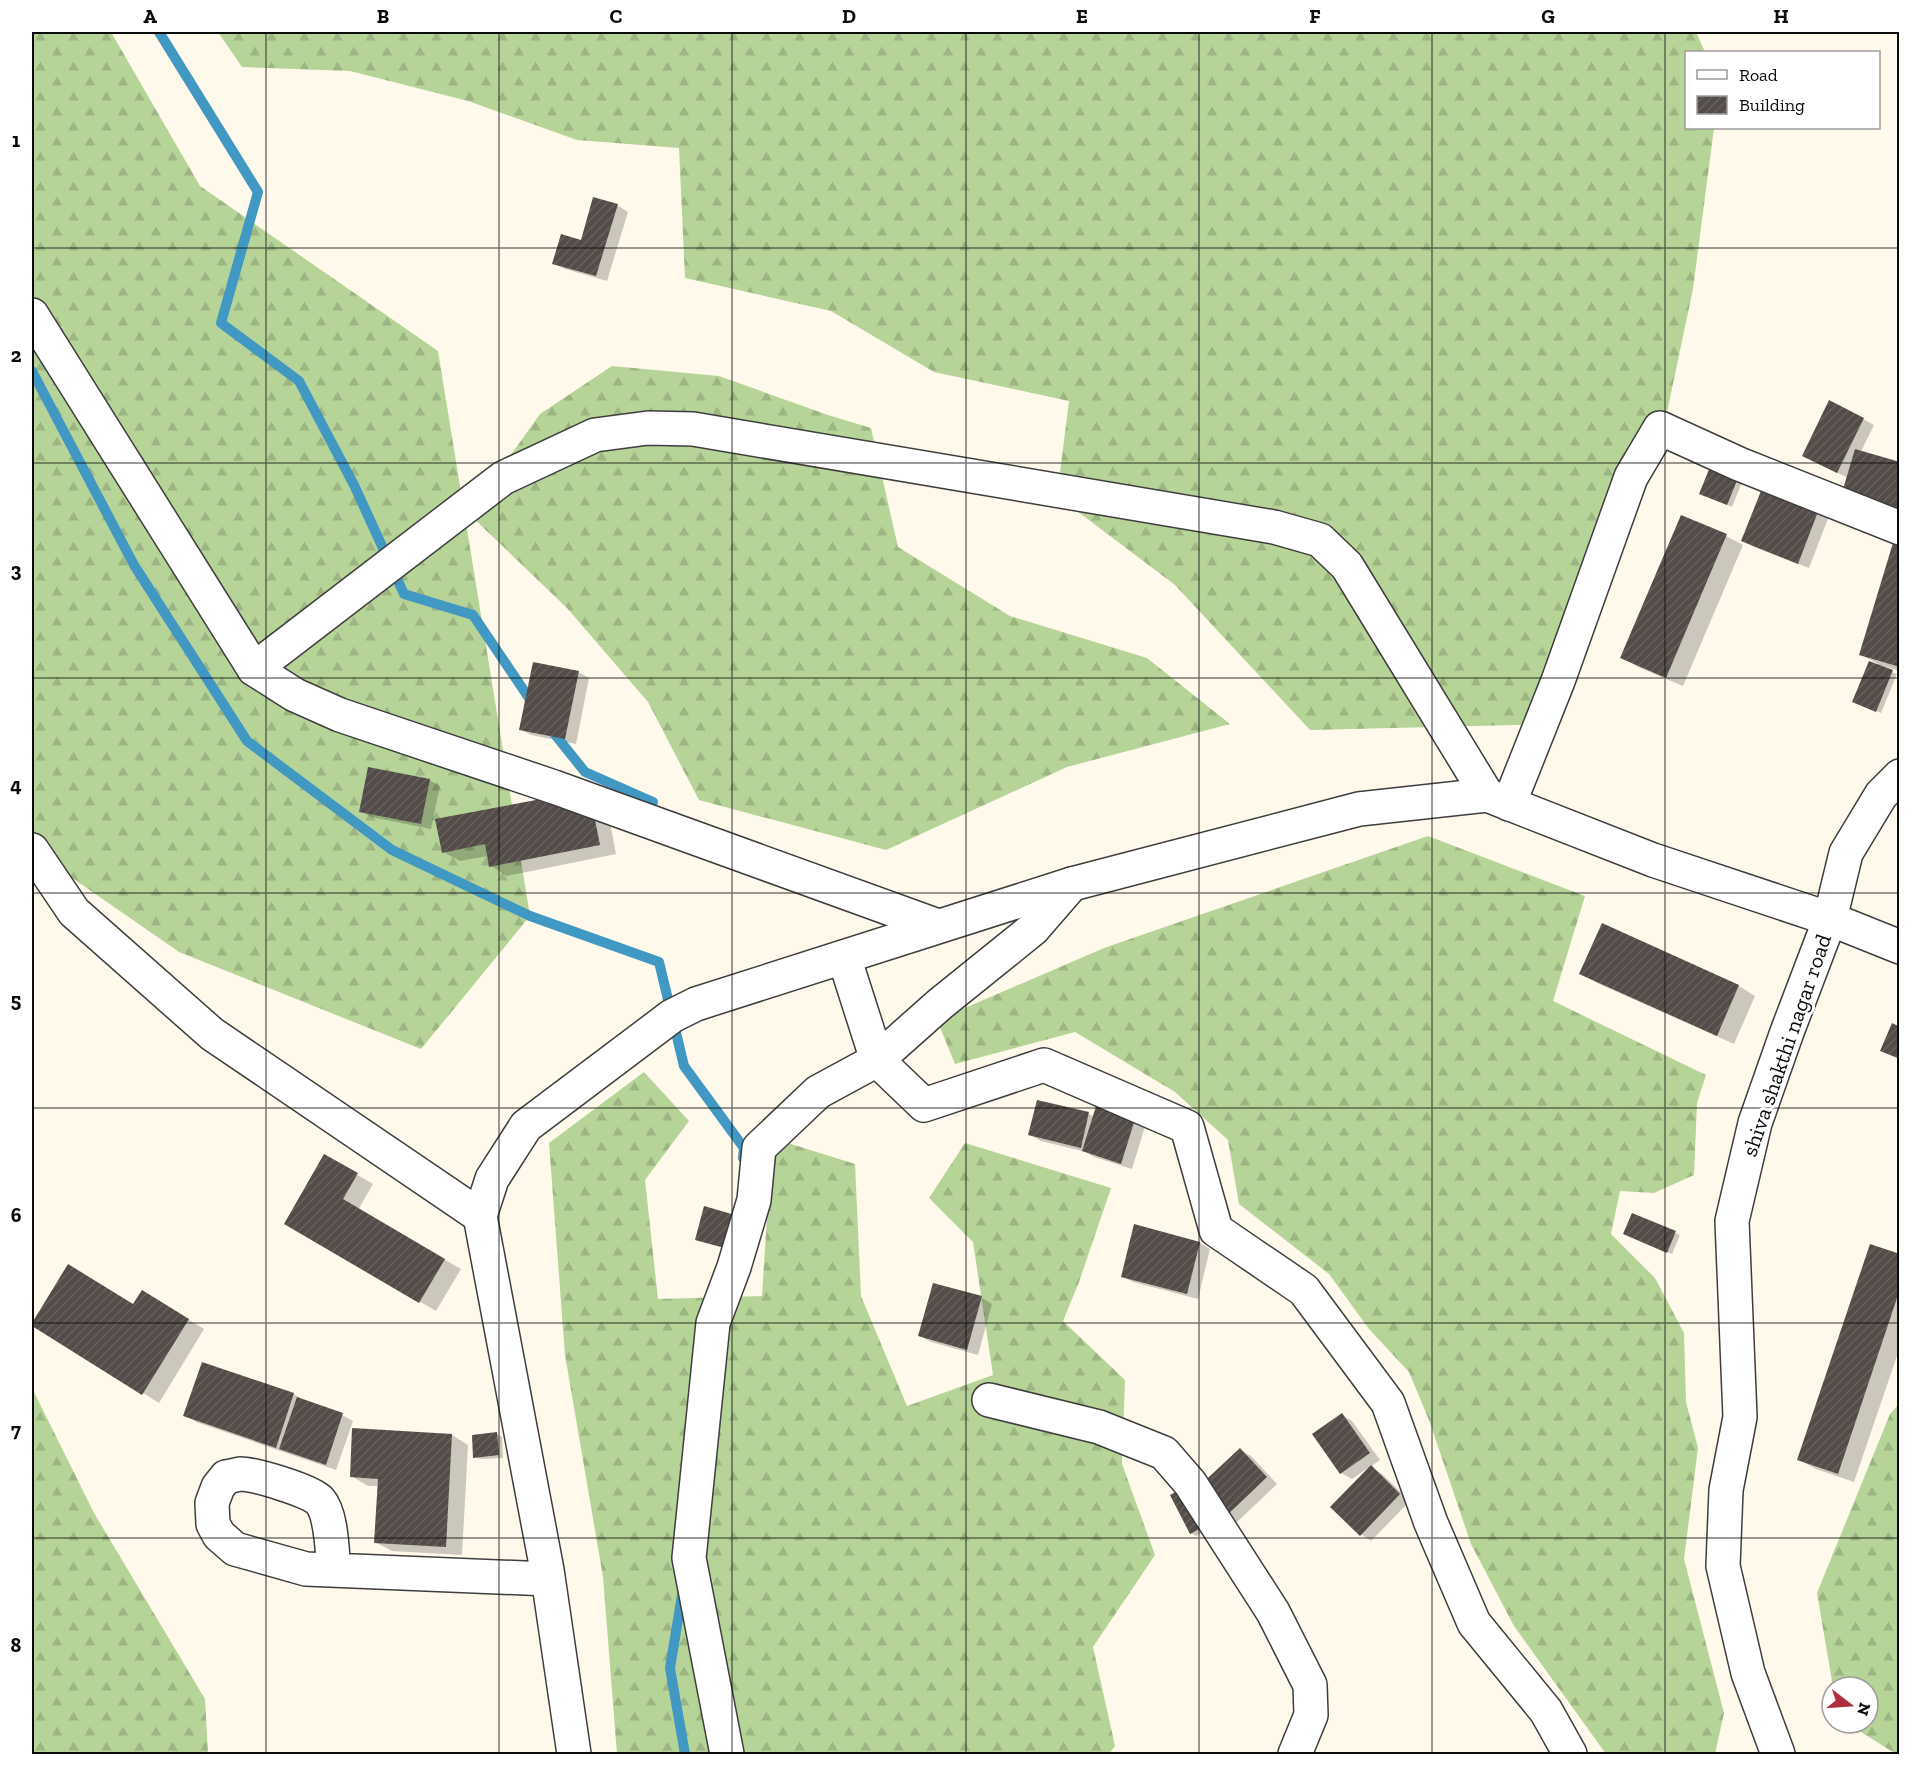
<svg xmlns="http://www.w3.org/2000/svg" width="1931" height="1786" viewBox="0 0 1931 1786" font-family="'Zilla Slab',serif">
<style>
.forest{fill:url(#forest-firs)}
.shadow{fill:#0003}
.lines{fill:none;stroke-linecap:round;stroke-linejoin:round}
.stream{stroke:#4098c3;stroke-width:10}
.building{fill:url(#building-hatch)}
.minor-casing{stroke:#3e3e3e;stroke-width:36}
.minor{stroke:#fff;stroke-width:33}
.grid{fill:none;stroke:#0b0b0b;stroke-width:1.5;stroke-opacity:0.55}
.labels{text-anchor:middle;stroke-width:6;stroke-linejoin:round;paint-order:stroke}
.street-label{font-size:22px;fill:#0b0b0b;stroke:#fff}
.neatline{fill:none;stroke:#0b0b0b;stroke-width:2}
.grid-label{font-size:20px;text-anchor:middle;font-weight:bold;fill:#0b0b0b}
</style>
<defs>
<pattern id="forest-firs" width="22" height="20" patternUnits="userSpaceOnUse" patternTransform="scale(1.5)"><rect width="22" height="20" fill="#b7d498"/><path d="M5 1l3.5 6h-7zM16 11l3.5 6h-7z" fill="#9cb582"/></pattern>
<pattern id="building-hatch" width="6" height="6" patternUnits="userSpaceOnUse" patternTransform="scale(1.5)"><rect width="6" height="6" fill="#534c48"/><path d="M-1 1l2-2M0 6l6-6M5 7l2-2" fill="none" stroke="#67615e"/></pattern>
</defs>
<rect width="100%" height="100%" fill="#fef9eb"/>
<!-- forest -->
<g class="forest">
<polygon points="32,32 111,32 200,186 438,351 530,916 421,1049 179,952 32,850"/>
<polygon points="218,32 1696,32 1705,52 1686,52 1686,128 1714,128 1693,289 1655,469 1603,582 1554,724 1310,730 1175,585 1057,496 1069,401 934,372 831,311 685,278 679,148 577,140 468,101 350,71 242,67"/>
<polygon points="612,366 719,376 828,415 871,428 898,547 1010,616 1147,658 1230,724 1067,767 886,850 699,800 648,702 567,608 469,514 540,414"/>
<polygon points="1428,836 1585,896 1553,1001 1706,1075 1697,1103 1694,1175 1654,1193 1620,1191 1611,1234 1655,1278 1684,1333 1686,1402 1698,1448 1684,1559 1724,1713 1715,1754 1606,1754 1514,1626 1471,1544 1429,1420 1409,1372 1369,1329 1329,1274 1239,1204 1228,1140 1175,1092 1075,1032 955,1064 937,1020 1104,948"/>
<polygon points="644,1072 689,1121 645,1180 658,1299 762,1296 772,1138 855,1164 861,1296 907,1406 993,1375 973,1242 929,1198 965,1143 1111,1188 1079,1282 1063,1321 1125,1380 1122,1464 1155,1555 1093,1647 1115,1746 1109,1754 617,1754 603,1577 565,1355 549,1143"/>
<polygon points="32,1388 94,1513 205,1699 208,1754 32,1754"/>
<polygon points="1899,1404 1900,1754 1896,1754 1861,1732 1854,1723 1868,1723 1868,1687 1833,1687 1817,1593 1890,1414"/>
</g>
<!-- shadow -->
<g class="shadow">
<polygon points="617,205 628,212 607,281 565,269 554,263 582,242"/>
<polygon points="1863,419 1874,425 1848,478 1815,462"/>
<polygon points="1744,477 1732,507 1701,493"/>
<polygon points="1837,495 1809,568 1754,547 1743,541"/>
<polygon points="1682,517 1726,536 1743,545 1683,686 1638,667 1622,657"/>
<polygon points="1900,526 1900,671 1883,666 1882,668 1897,674 1881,713 1859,704 1878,664 1860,654"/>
<polygon points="578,672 589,678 576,744 531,735 521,729"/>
<polygon points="429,780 440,786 431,829 371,817 360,811"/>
<polygon points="606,801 616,854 507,876 491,866 488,856 460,861 443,852"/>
<polygon points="1602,925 1739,986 1755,996 1734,1044 1597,983 1581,973"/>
<polygon points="1089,1114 1094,1117 1146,1123 1132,1169 1094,1157 1086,1152 1041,1141 1030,1135"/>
<polygon points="325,1156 373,1184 358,1210 461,1269 436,1311 286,1224"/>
<polygon points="1633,1214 1680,1235 1672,1254 1630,1236"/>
<polygon points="1200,1243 1210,1249 1198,1299 1133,1282 1122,1276"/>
<polygon points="1900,1256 1900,1347 1854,1482 1816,1469 1799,1460"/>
<polygon points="934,1284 982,1298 992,1304 978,1355 931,1342 920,1336"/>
<polygon points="159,1301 204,1329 159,1403 143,1393 134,1306"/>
<polygon points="203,1364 294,1394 304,1401 342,1415 353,1421 336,1470 196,1422 185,1415"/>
<polygon points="1342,1415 1352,1421 1380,1460 1370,1467 1382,1474 1410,1501 1371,1541 1361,1534 1368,1468 1352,1479 1341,1473 1314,1434"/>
<polygon points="497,1434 502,1437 503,1458 480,1459 475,1457"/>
<polygon points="452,1435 468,1445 462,1555 392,1551 375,1542 379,1486 368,1486 351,1476"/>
<polygon points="1240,1450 1251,1456 1277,1484 1235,1524 1224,1518"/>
<polygon points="1191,1486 1215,1526 1196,1536 1191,1533"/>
</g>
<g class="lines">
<!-- stream -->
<g class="stream">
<polyline points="159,32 258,192 221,323 299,381 354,485 404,594 473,615 533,704"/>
<polyline points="32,371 134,565 247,741 392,850 530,916 659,962 684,1066 744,1148 743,1158"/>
<polyline points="549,727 585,772 653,802"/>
<polyline points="683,1589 670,1668 685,1754"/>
</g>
</g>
<!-- building -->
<g class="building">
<polygon points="593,197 618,204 596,276 552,264 561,234 581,240"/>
<polygon points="1829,400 1864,418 1837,473 1802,456"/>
<polygon points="1855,449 1900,462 1900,514 1841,496"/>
<polygon points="1712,462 1740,473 1727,505 1699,494"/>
<polygon points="1771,466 1827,488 1798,564 1741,541"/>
<polygon points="1681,515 1727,534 1666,678 1620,658"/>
<polygon points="1899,523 1900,523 1900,667 1859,655"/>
<polygon points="1869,661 1893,670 1876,712 1852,702"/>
<polygon points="533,662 579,671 565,739 519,730"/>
<polygon points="368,767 430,779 421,824 359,812"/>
<polygon points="589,790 600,845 489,867 485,844 442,853 435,819"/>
<polygon points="1602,923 1739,985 1717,1036 1579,974"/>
<polygon points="1892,1023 1900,1027 1900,1059 1880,1051"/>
<polygon points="1037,1100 1089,1112 1081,1148 1028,1135"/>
<polygon points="1097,1103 1136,1116 1121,1164 1082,1151"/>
<polygon points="324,1154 358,1173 343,1199 445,1259 419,1303 284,1224"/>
<polygon points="704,1206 742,1217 732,1250 695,1240"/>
<polygon points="1632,1213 1676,1231 1667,1253 1623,1234"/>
<polygon points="1134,1224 1200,1242 1187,1294 1121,1277"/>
<polygon points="1870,1244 1900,1254 1900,1289 1838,1474 1797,1460"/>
<polygon points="68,1264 133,1304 142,1290 189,1319 142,1395 32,1326 32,1323"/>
<polygon points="933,1283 982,1296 967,1350 918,1336"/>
<polygon points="202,1362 294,1393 276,1448 183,1416"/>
<polygon points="297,1397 343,1413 326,1465 279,1449"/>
<polygon points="1342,1413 1370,1453 1340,1474 1312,1434"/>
<polygon points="352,1428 452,1434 446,1547 374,1543 378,1479 350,1477"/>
<polygon points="497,1432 499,1455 473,1458 472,1435"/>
<polygon points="1240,1448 1267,1477 1223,1519 1195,1490"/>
<polygon points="1371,1465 1400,1494 1360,1536 1330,1507"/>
<polygon points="1191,1484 1211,1523 1190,1534 1170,1495"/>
</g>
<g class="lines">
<!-- minor casing -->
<g class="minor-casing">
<g id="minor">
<polyline points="32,315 254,669 295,695 340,715 554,787 938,926"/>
<polyline points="254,669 503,478 595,435 648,428 693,429 1274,527 1320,540 1347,566 1487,795"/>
<polyline points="1509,804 1558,681 1631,477 1660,428 1739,464 1900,528"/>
<polyline points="32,850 74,912 212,1034 480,1216"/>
<polyline points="844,957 877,1060 924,1105 1044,1065 1187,1127 1216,1230 1304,1290 1388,1403 1431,1523 1474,1623 1546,1711 1570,1754"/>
<polyline points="989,1400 1099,1427 1164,1453 1190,1483 1273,1612 1310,1685 1311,1715 1295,1754"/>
<path d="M334 1570C332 1553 332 1515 320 1501 312 1491 254 1474 240 1474 236 1475 231 1476 226 1477L218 1487 212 1503 213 1524 219 1535 235 1549 306 1569 548 1579"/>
<polyline points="574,1754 547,1570 480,1216 492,1179 526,1126 672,1016 696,1004 1072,884 1359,809 1487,795 1653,860 1830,919 1900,947"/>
<polyline points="727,1754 689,1558 713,1323 734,1267 754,1200 759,1148 818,1092 877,1060 940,1004 1033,929 1072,884"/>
<polyline points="1778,1754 1748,1673 1723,1566 1726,1490 1740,1417 1732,1221 1755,1123 1787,1032 1830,919 1846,853 1881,795 1900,776"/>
</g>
</g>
<!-- minor -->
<use href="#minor" class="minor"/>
</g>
<!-- grid -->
<path class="grid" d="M266 32V1754M499 32V1754M732 32V1754M966 32V1754M1199 32V1754M1432 32V1754M1665 32V1754M32 248H1900M32 463H1900M32 678H1900M32 893H1900M32 1108H1900M32 1323H1900M32 1538H1900"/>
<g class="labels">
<!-- street labels -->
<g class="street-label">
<text transform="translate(1786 1045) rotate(-71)" y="8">shiva shakthi nagar road</text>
</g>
</g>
<!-- border -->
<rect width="1931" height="1786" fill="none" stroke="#ffffff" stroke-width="66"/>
<!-- legend -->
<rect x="1685" y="51" width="195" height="78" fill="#ffffff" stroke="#9d9d9d" stroke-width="1.5"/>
<rect x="1697" y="70" width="30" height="9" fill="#ffffff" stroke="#9d9d9d" stroke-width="1.5"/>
<text x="1739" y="81" font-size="18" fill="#0b0b0b">Road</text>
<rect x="1697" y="96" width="30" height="18" fill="url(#building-hatch)" stroke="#9d9d9d" stroke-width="1.5"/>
<text x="1739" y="111" font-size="18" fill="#0b0b0b">Building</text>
<!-- north arrow -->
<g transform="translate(1850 1705) rotate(107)"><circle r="28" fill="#ffffff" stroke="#9d9d9d" stroke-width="1.5"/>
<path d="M0-4.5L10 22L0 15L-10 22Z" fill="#b12e3d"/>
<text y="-9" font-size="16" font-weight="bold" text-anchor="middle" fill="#0b0b0b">N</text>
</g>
<rect x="33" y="33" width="1865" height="1720" class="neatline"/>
<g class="grid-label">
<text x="150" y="23">A</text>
<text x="383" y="23">B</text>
<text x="616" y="23">C</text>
<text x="849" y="23">D</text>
<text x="1082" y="23">E</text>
<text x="1315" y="23">F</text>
<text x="1548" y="23">G</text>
<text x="1781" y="23">H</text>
<text x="16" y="147">1</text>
<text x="16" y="362">2</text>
<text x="16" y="577">3</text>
<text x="16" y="792">4</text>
<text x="16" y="1007">5</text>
<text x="16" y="1222">6</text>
<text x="16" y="1437">7</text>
<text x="16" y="1652">8</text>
</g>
</svg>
